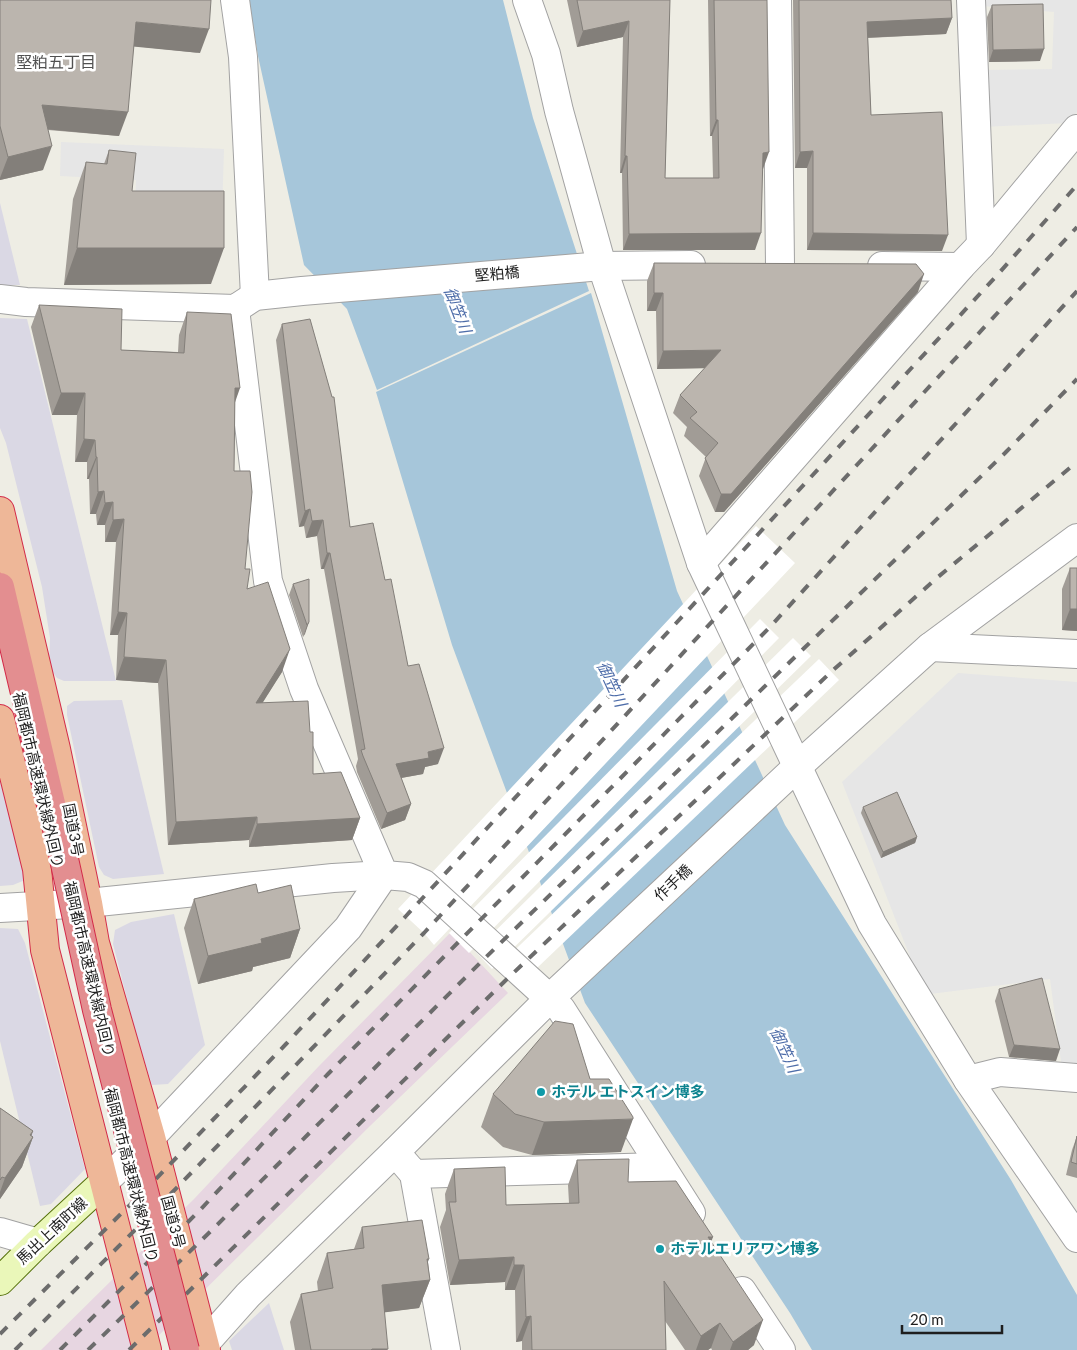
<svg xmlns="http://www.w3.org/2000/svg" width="1077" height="1350" viewBox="0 0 1077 1350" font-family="Lato,'Noto Sans JP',sans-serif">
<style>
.railway{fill:#e7d6e1}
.parking{fill:#e6e6e6}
.plaza{fill:#dad8e4}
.water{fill:#a6c6da}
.pier{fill:#fff}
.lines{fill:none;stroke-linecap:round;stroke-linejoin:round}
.minor-casing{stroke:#a2a2a2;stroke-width:30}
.tertiary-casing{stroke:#a2a2a2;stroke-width:30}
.secondary-casing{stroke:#547009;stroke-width:30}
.trunk-casing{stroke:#d32b49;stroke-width:30}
.motorway-casing{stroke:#d32b49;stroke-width:30}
.minor{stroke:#fff;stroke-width:28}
.tertiary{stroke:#fff;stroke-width:28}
.secondary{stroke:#eaf7b9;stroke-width:28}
.trunk{stroke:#eeb798;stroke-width:28}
.motorway{stroke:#e38e90;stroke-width:28}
.rail{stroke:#6c6c6c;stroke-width:4;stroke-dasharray:10 10;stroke-linecap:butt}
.motorway-bridge-casing{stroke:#d32b49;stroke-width:30;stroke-linecap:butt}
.motorway-bridge{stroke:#e38e90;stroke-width:28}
.wall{fill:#a19c96}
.shaded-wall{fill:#837f7a}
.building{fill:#bbb5ae;stroke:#837f7a}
.culture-dot{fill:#0f9aa8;stroke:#fff;stroke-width:2}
.labels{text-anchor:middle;stroke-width:5;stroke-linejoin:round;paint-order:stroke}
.street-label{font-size:15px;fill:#1e1e1e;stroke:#fff}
.culture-label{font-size:15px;font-weight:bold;fill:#0d838f;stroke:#fff;text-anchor:start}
.neighbourhood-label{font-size:16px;fill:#515151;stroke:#fff}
.water-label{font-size:16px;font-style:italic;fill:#4e6da9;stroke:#fff}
</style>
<rect width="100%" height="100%" fill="#eeede4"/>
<!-- railway -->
<polygon class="railway" points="451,932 508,993 371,1125 144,1350 41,1350 194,1199 319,1066"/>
<!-- parking -->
<g class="parking">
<polygon points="983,0 1077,0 1077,112 1068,123 983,127 983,70 1052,69 1054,12 983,6"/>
<polygon points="61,142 224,149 222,213 135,209 136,180 60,176"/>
<polygon points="958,673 1077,682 1077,1078 1063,1077 1050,979 930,994 914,967 842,782"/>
</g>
<!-- plaza -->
<g class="plaza">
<polygon points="0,203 20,285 0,285"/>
<polygon points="0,318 27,319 116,681 64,681 57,678 49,667 50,638 42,587 6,443 0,428"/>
<polygon points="122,700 164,874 113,879 104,875 99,867 67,715 67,706 74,701"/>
<polygon points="0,777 25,880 13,885 0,886"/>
<polygon points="174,914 205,1045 168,1084 152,1085 136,1034 113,944 115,930 131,922"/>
<polygon points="0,928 18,929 25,943 85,1169 51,1204 40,1206 0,1041"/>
<polygon points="269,1303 284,1350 232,1350 229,1341"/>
</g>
<!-- water -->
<g class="water">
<polygon points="249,0 503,0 533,118 589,291 377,390 347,309 304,265 258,56"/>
<polygon points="591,293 677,591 785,825 1011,1180 1077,1295 1077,1350 812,1350 790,1313 585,1003 452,645 376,392"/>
</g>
<!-- pier -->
<g class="pier">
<polygon points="756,526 795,563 434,945 424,933 398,909"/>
<polygon points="760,619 779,638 469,953 449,933"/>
<polygon points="793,638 811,656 492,969 475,951"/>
<polygon points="819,659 839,680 516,988 496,968"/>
</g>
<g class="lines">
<!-- minor casing -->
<g class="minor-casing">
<g id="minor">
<polyline points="235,0 243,57 255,296"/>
<polyline points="527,0 546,54 559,111 602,266 701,563 872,924 968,1080 1000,1072 1077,1078"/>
<polyline points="777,0 780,265"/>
<polyline points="971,0 981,245"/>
<polyline points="882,266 960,267"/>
<polyline points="0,299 26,302 235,309 255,296 302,291 602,266 691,265"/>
<polyline points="235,309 268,581 304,689 384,875 408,877 424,884 561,1009 691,1213"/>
<polyline points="701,563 960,267 981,245 1077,129"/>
<polyline points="930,647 1077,654"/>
<polyline points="395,1152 414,1174 660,1167"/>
<polyline points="414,1174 446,1350"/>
<polyline points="104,1182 151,1137 348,928 384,875"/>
<polyline points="0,1232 38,1243"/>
<polyline points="742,1291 781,1350"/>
<polyline points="199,1350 248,1295 395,1152 549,999 798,766"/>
</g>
</g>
<!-- tertiary casing -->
<g class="tertiary-casing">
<g id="tertiary">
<polyline points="798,766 930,647 1077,538"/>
<polyline points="0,908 88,903 333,878 384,875"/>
<polyline points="968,1080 1077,1238"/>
</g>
</g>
<!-- secondary casing -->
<g class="secondary-casing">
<polyline id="secondary" points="0,1281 38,1243 104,1182"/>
</g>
<!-- trunk casing -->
<g class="trunk-casing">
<g id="trunk">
<polyline points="0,511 56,749 88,903 95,943 151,1137 206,1350"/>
<polyline points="0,719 37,869 45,950 147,1350"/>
</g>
</g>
<!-- motorway casing -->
<g class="motorway-casing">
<polyline id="motorway" points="0,587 64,859"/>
</g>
<!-- minor -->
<use href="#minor" class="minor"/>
<!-- tertiary -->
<use href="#tertiary" class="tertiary"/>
<!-- secondary -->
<use href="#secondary" class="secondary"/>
<!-- trunk -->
<use href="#trunk" class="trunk"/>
<!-- motorway -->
<use href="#motorway" class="motorway"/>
<!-- rail -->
<g class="rail">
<polyline points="0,1334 151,1184 286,1044 406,916 1000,272 1077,185"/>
<polyline points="15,1350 159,1206 424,933 1077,227"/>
<polyline points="60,1350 200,1210 327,1075 769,628 1077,291"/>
<polyline points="88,1350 214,1228 483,960 1005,453 1077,379"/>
<polyline points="129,1350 507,979 831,672 938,577 1077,462"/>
</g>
<!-- motorway-bridge casing -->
<g class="motorway-bridge-casing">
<polyline id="motorway-bridge" points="64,859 97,1010 185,1350"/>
</g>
<!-- motorway-bridge -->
<use href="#motorway-bridge" class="motorway-bridge"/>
</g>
<!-- wall -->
<g class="wall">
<polygon points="0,0 200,53 134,46 119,136 48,130 43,170 0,180"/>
<polygon points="567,0 670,0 665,178 713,178 712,136 710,136 708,0 767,0 763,169 762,169 755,250 623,250 622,173 620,173 623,37 577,47"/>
<polygon points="793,0 951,0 952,18 946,34 868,38 871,115 942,251 807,250 807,168 795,168"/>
<polygon points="992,5 1040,61 989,62 987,17"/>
<polygon points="109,150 132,191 211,284 64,285 73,199 86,162 104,164"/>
<polygon points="654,263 918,292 724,512 715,512 699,476 706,457 684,436 687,427 673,413 680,395 705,368 657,369 656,311 647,311 647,281"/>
<polygon points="39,305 121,350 178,352 179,335 187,312 235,402 234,471 247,589 282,672 262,703 313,774 360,818 352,840 249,847 249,840 168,845 158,683 116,680 118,635 110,635 116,542 105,542 105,525 97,525 96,514 90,514 89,479 87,479 87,462 75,462 77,415 52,415 31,327"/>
<polygon points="282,324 350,527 385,580 408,666 438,764 425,767 423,774 401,778 411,804 405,820 381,829 357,772 356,766 358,759 324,569 321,569 317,536 306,538 304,526 299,527 276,340"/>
<polygon points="1070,568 1077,631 1062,630 1062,589"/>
<polygon points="293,584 309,622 303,637 289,595"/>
<polygon points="863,807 917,837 915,843 881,858 861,813"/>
<polygon points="258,893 300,929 290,958 253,967 252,971 198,984 184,928 194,899"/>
<polygon points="999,989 1056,1061 1009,1057 995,1001"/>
<polygon points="590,1079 621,1152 532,1155 503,1147 481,1127 493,1094"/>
<polygon points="0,1108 33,1131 31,1136 33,1137 22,1167 0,1199"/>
<polygon points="1077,1136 1077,1178 1066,1175 1072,1150"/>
<polygon points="577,1160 628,1182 711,1243 754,1345 748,1350 712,1350 711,1348 708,1350 685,1350 665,1321 666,1350 522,1350 522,1341 516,1342 515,1290 505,1290 505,1282 450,1285 440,1227 446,1210 445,1194 454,1169 506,1205 569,1203 568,1185"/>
<polygon points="362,1227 428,1262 430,1280 419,1308 384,1312 387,1350 295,1350 290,1322 301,1294 318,1291 317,1282 327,1253 354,1249"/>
</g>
<!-- shaded-wall -->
<g class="shaded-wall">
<polygon points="952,18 946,34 861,38 867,22"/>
<polygon points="629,21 623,37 577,47 583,31"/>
<polygon points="136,22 209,29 200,53 128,46"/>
<polygon points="1044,49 1040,61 989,62 993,50"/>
<polygon points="42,105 128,112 119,136 33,128"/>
<polygon points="716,120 718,120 712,136 710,136"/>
<polygon points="52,146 43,170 0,180 0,178 8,157"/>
<polygon points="813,151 807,168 795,168 800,152"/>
<polygon points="769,152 763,169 757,169 763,153"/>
<polygon points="625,156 627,156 622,173 620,173"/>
<polygon points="761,233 755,250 623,250 629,234"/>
<polygon points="813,233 948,235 942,251 807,250"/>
<polygon points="77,248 224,248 211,284 64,285"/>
<polygon points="924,274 918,292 724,512 715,512 721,494"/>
<polygon points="654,293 663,293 656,311 647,311"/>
<polygon points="721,350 715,368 657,369 663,351"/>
<polygon points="235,388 240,388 232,411"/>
<polygon points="61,393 85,393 77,415 52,415"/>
<polygon points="84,439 95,440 87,462 75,462"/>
<polygon points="96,457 97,457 89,479 87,479"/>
<polygon points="104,491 96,514 90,514 98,492"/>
<polygon points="113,502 105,525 97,525 105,503"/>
<polygon points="310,509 304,526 299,527 305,511"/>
<polygon points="124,519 116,542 105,542 113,520"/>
<polygon points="323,520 317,536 306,538 312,521"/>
<polygon points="327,553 330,553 324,569 321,569"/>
<polygon points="1070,609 1077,609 1077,631 1062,630"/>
<polygon points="118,612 127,613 118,635 110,635"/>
<polygon points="309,622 305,634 303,637 307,625"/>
<polygon points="290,649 282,672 248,726 256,703"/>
<polygon points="124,657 166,660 158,683 116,680"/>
<polygon points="444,748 438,764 425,767 423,774 390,780 396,764 428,752"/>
<polygon points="411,804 405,820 381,829 387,813"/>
<polygon points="257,817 249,840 168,845 176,822"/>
<polygon points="360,818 352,840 249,847 257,824"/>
<polygon points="917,837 915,843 881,858 883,852"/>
<polygon points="300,929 290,958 253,967 252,971 198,984 208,956 261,939"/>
<polygon points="1014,1045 1060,1049 1056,1061 1009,1057"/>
<polygon points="633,1119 621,1152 532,1155 544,1122"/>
<polygon points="33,1131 29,1143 33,1137 22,1167 0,1199 0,1192 5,1178"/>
<polygon points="708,1237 713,1237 704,1262"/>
<polygon points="514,1257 505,1282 450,1285 459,1260"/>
<polygon points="427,1259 429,1259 421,1281 430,1280 419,1308 372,1314 382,1285"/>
<polygon points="514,1265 524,1265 515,1290 505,1290"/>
<polygon points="531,1316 522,1341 516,1342 526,1317"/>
<polygon points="763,1320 754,1345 748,1350 730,1350 733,1342"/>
<polygon points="720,1323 711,1348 708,1350 696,1350 701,1336"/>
<polygon points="372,1349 388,1349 387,1350 371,1350"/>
</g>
<!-- building -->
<g class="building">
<polygon points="0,0 211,0 209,29 136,22 128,112 42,105 52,146 8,157 0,126"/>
<polygon points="577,0 670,0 665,178 719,178 718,120 716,120 714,0 767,0 769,152 763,153 761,233 629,234 627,156 625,156 629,21 583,31"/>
<polygon points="799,0 951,0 952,18 867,22 871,115 942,112 948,235 813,233 813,151 800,152"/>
<polygon points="1043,4 1044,49 993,50 992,5"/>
<polygon points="109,150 136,153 132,191 224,191 224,248 77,248 86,162 107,164"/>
<polygon points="654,263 916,264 924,274 731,494 721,494 705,458 718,443 690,418 697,412 680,395 721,350 663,351 663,293 654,293"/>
<polygon points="39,305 122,309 121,350 184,353 187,312 231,314 240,388 235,388 234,471 250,471 252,492 245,569 250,569 247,589 268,582 290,649 256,703 308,701 310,732 313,732 313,774 341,772 360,818 257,824 257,817 176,822 166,660 124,657 127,613 118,612 124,519 113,520 113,502 105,503 104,491 98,492 97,457 96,457 95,440 84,439 85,393 61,393"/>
<polygon points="310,319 332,397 334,397 350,527 373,523 385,580 391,579 408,666 419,664 444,748 428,752 429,758 396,764 411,804 387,813 363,756 361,750 365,749 330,553 327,553 323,520 312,521 310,509 305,511 282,324"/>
<rect x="1070" y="568" width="7" height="41"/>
<polygon points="309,579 309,622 307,625 293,584"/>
<polygon points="897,792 917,837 883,852 863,807"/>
<polygon points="256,884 258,893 291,885 300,929 261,939 262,943 208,956 194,899"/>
<polygon points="1042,978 1060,1049 1014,1045 999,989"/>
<polygon points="555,1021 573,1024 590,1079 609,1079 633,1117 633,1119 544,1122 515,1114 493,1094"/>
<polygon points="0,1108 33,1131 30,1135 33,1137 5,1178 2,1177 0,1180"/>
<polygon points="1077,1136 1077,1164 1071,1162"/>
<polygon points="629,1159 628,1182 676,1181 713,1237 708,1237 763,1320 733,1342 720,1323 701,1336 664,1281 666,1350 532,1350 531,1316 526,1317 524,1265 514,1265 514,1257 459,1260 449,1202 456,1202 454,1169 505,1167 506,1205 579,1203 577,1160"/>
<polygon points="422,1220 429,1259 427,1259 430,1280 382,1285 388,1349 372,1349 371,1350 311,1350 301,1294 333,1288 327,1253 364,1248 362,1227"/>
</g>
<!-- markers -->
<g class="culture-dot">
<circle cx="541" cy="1092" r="5"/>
<circle cx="660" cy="1249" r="5"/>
</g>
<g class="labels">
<!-- street labels -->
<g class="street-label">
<text transform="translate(497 274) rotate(-5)" y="5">堅粕橋</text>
<text transform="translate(38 780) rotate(77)" y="5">福岡都市高速環状線外回り</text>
<text transform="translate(73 830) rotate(79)" y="5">国道3号</text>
<text transform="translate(673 883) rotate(-43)" y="5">作手橋</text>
<text transform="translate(89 969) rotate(77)" y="5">福岡都市高速環状線内回り</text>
<text transform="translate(131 1175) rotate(76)" y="5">福岡都市高速環状線外回り</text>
<text transform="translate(173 1222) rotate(75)" y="5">国道3号</text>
<text transform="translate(52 1231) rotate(-43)" y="5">馬出上南町線</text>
</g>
<!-- culture labels -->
<g class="culture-label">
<text x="551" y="1097">ホテル エトスイン博多</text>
<text x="670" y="1254">ホテルエリアワン博多</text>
</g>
<!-- neighbourhood labels -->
<g class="neighbourhood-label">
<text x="56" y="68">堅粕五丁目</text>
</g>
<!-- water labels -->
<g class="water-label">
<text transform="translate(458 310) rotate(69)" y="6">御笠川</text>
<text transform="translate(612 684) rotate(65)" y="6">御笠川</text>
<text transform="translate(785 1050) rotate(65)" y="6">御笠川</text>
</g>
</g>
<!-- scale -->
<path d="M902 1325v8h100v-8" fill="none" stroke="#1e1e1e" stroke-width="2.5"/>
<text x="910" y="1325" font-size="15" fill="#1e1e1e" stroke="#ffffff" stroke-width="4" paint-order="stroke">20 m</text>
</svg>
